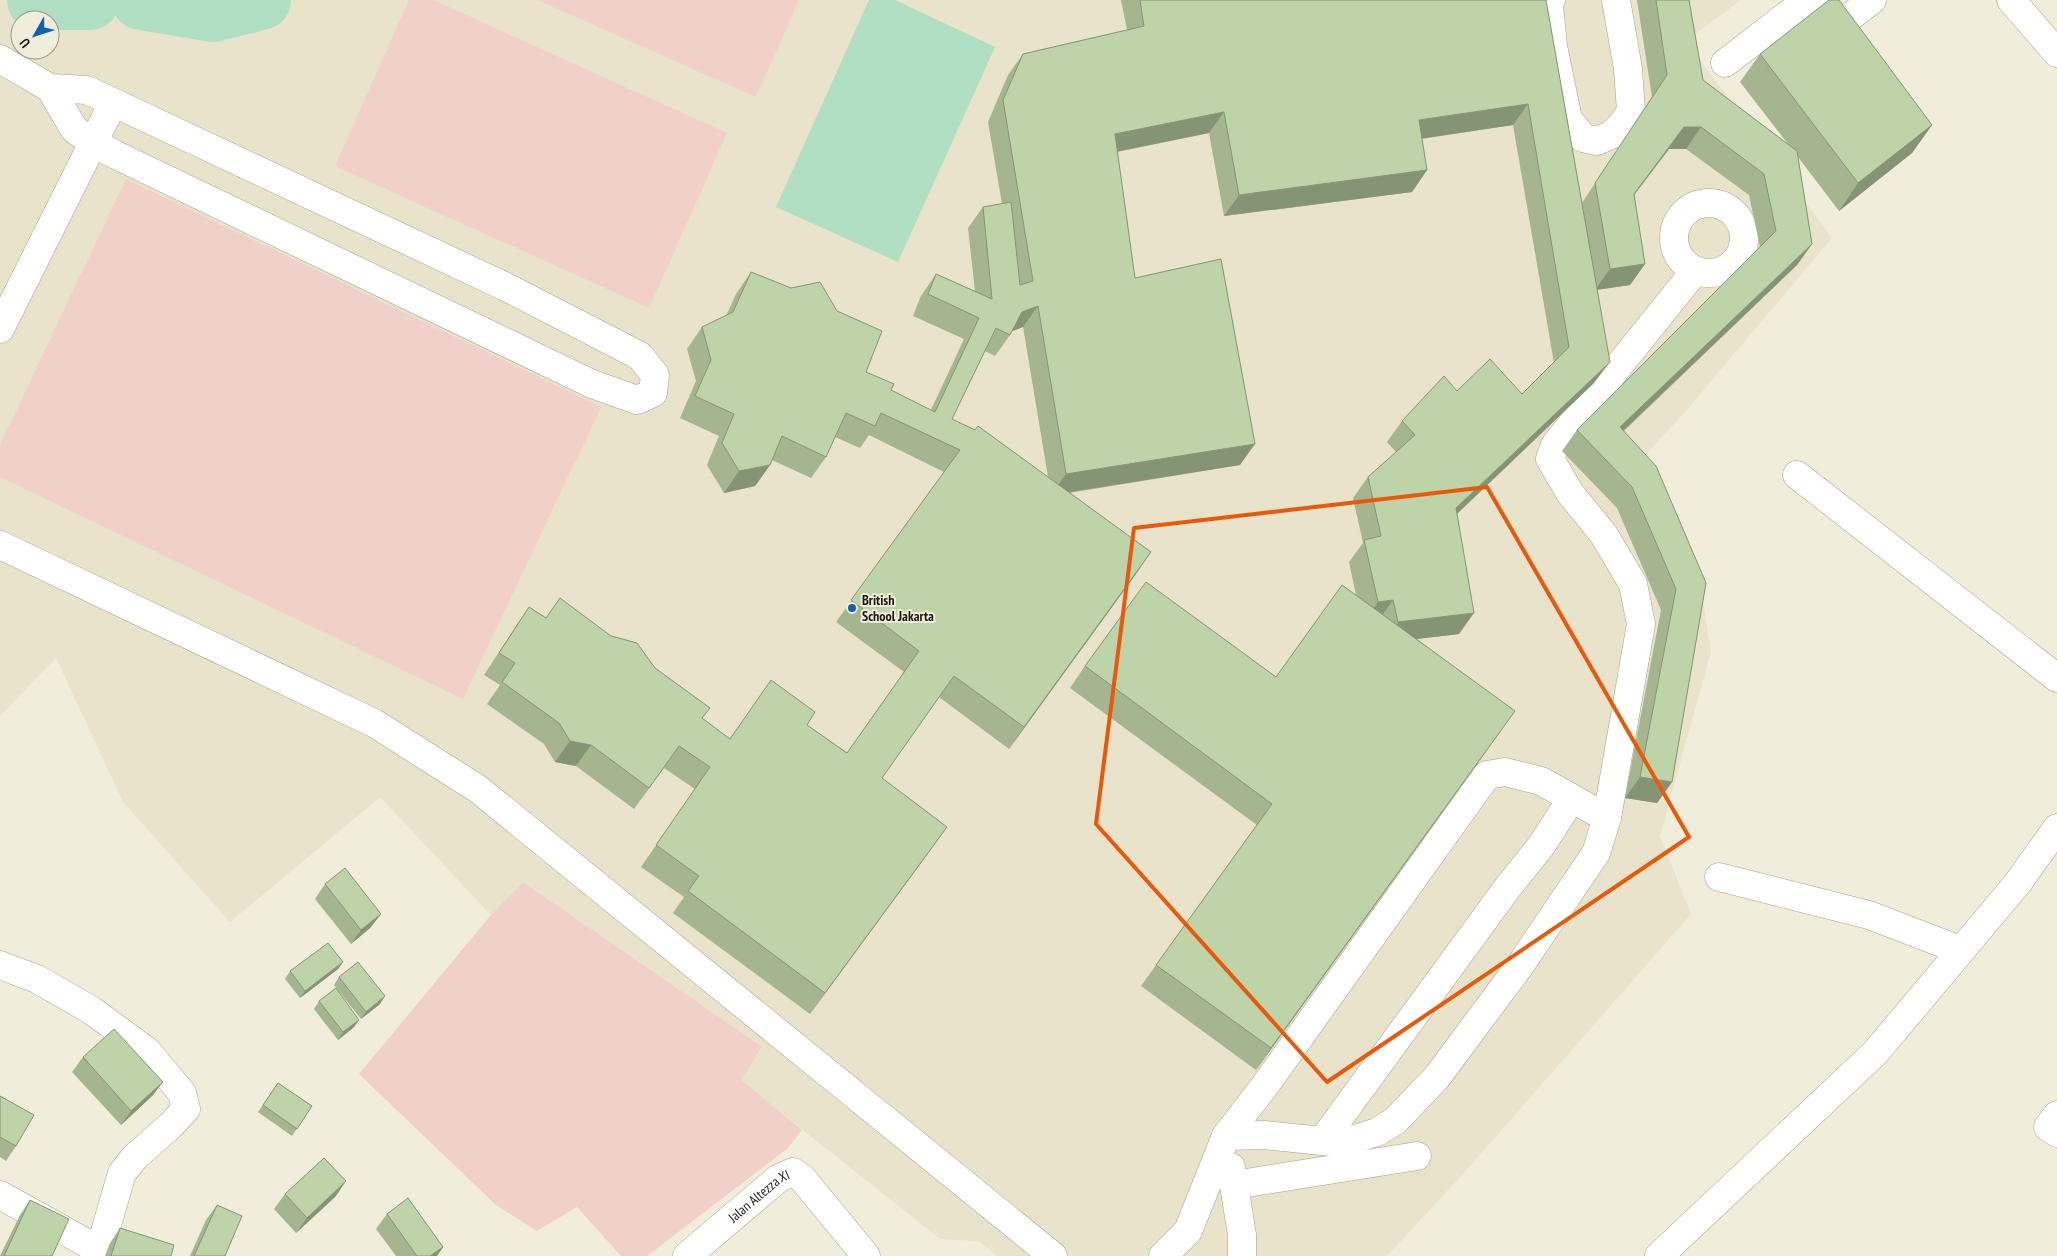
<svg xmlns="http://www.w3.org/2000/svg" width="2057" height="1256" viewBox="0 0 2057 1256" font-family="'PT Sans Narrow',sans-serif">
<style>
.built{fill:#e8e3ca;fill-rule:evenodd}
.green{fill:#f0d0c8}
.water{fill:#b0dfc3}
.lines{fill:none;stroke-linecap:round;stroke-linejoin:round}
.river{stroke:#b0dfc3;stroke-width:60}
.minor-casing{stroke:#a4a090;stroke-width:29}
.major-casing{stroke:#a4a090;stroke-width:29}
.minor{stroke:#fff;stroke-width:28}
.major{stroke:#fff;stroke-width:28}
.wall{fill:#a4b590;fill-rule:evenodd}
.shaded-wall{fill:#869476}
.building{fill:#bfd3a8;stroke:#869476}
.marked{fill:none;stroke:#e8590c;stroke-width:4;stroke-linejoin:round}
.poi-dot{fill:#1061af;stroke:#f0eddb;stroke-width:2}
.labels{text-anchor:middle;stroke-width:4;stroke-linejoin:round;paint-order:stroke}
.poi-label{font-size:14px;font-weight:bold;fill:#191812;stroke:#f0eddb;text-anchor:start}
.street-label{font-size:14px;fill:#191812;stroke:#f0eddb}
</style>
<rect width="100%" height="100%" fill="#f0eddb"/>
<!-- built -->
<path class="built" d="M0 0H1741L1686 41 1832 238 1685 412 1638 463 1697 563 1711 652 1660 836 1691 914 1463 1174 1387 1256H997L979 1241 940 1239 740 1080 762 1048 523 882 491 915 380 797 230 922 123 802 56 658 0 716ZM20 20H50V50H20Z"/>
<!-- green -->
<g class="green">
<polygon points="409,0 433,0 727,133 649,308 335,166"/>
<polygon points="538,0 799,0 756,97"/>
<polygon points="126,179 601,407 463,699 0,477 0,445"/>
<polygon points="523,882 762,1047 741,1080 802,1130 788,1148 647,1256 621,1256 577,1207 537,1231 496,1205 359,1074 491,915"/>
</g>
<!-- water -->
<polygon class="water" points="869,0 895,0 995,47 898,262 776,207"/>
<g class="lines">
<!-- river -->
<g class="river">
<polyline points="37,0 90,0"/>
<polyline points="141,0 213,12 261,0"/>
</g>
<!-- minor casing -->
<g class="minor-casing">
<g id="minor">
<polyline points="1551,0 1549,6 1553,46 1568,119 1583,138 1597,141 1611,135 1621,126 1631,111 1628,69 1616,0"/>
<polyline points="1818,0 1845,34"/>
<polyline points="1838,26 1872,0"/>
<polyline points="0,59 50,88 87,90 504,286 640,356 655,375 653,393 637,400 592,384 116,155 93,143 74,129 50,88"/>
<polyline points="1725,63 1807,0"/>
<circle cx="1709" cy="238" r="35"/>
<polyline points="0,329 113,103"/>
<polyline points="1797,475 2057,678"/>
<polyline points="0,545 374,723 478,789 1053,1256"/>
<polyline points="1719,877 1869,915 1960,950"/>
<polyline points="0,965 37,979 91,1010 147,1051 182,1093 186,1109 171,1125 135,1157 122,1173 98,1256"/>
<polyline points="2057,1115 2048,1127 2057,1133"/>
<polyline points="1226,1136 1264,1135 1342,1143 1377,1132 1395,1121 1437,1077 1521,964 1596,853 1607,818 1641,624 1633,584 1604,535 1570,493 1550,459 1555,445 1695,271"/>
<polyline points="1323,1140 1508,887 1541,846 1572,798"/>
<polyline points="1231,1167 1242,1235 1242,1256"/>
<polyline points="1234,1185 1417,1156"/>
<polyline points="0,1195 99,1250"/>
<path id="s1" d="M687 1256 779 1178 793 1172 802 1178 866 1256"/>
<polyline points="1163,1256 1188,1231 1226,1136 1266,1084 1487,775 1505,772 1541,781 1607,818"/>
<polyline points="1659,1256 1875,1053 2017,884 2057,828"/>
</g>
</g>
<!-- major casing -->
<g class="major-casing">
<polyline id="major" points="2011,0 2057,53"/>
</g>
<!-- minor -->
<use href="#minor" class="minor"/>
<!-- major -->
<use href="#major" class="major"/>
</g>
<!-- wall -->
<g class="wall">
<path d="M1121 0H1546L1582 203 1652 97 1637 0H1689L1703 80 1788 144 1740 82 1760 54 1932 125 1912 153 1839 211 1798 157 1812 244 1797 265 1624 431 1706 583 1672 782 1657 803 1625 798 1661 610 1617 508 1562 451 1577 430 1760 247 1749 195 1686 149H1669L1634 195 1645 264 1630 285 1597 290 1594 383 1457 514 1459 634 1417 639 1500 732 1256 1070 1141 986 1257 825 1070 688 1085 666 1276 677 1356 595 1349 562 1363 543 1353 498 1368 477 1396 452 1387 442 1402 421 1457 391 1522 394 1554 363 1513 125 1422 139 1427 170 1412 192 1224 216 1209 133 1117 152 1135 278 1240 465 1069 493 1136 574 1009 749 939 697 882 778 947 827 810 1014 673 913 684 897 641 867 695 789 664 768 634 809 576 766 555 762 544 744 487 704 500 685 484 675 514 629 529 607 546 618 611 636 655 668 702 718 730 739 807 725 847 753 904 672 836 622 944 472 869 435 860 448 835 437 826 457 811 478 772 460 770 465 755 486 724 493 707 465 719 436 680 418 696 381 687 349 702 327 726 316 736 294 751 272 866 372 891 390 931 410 964 339 913 316 921 296 936 274 975 291 968 228 983 207 1002 204 988 122 1008 75 1023 54 1127 30ZM1023 327 1048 477 952 419 985 351 995 356 1010 335 1012 331Z"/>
<polygon points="325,884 381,914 370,928 351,944 315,899"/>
<polygon points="343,962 338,969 300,998 285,979 290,971"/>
<polygon points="339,977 380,1004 361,1019 334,985"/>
<polygon points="319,1001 359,1020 354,1027 338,1040 314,1009"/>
<polygon points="83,1057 163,1082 152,1096 121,1125 72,1072"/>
<polygon points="278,1083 312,1106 292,1136 258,1112"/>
<polygon points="0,1096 16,1146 6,1161 0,1157"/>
<polygon points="285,1194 336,1196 296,1233 274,1209"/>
<polygon points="30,1200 52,1256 0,1256 20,1215"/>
<polygon points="217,1205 225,1256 190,1256 206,1220"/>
<polygon points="387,1214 443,1247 437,1256 396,1256 376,1229"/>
<polygon points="120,1228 171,1256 105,1256 110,1243"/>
</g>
<!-- shaded-wall -->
<g class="shaded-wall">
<polygon points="1528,104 1513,125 1404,141 1419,120"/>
<polygon points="1224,112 1209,133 1100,155 1115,134"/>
<polygon points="1932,125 1912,153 1839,211 1858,183"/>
<polygon points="1684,127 1701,127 1686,149 1669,149 1619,215"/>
<polygon points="1427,170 1412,192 1224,216 1239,195"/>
<polygon points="1812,244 1797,265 1605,448 1620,427"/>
<polygon points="1645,264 1630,285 1595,290 1610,269"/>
<polygon points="1038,306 1023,327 1007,333 1022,312"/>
<polygon points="1610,362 1594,383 1441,529 1456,508"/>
<polygon points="1255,444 1240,465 1051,495 1066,474"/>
<polygon points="770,465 755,486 724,493 739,471"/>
<polygon points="1151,552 1136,574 1009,749 1024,727"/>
<polygon points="1393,600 1378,621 1363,623 1378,602"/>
<polygon points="1474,613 1459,634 1383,643 1398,622"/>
<polygon points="1515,711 1500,732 1256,1070 1271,1048"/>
<polygon points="570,741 591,745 576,766 555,762"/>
<polygon points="1640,777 1672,782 1657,803 1625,798"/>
<polygon points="947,827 932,848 810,1014 825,993"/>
<polygon points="381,914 370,928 351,944 361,930"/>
<polygon points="343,962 338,969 300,998 305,991"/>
<polygon points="385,996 380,1004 361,1019 366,1012"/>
<polygon points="359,1020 354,1027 338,1040 343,1032"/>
<polygon points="163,1082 152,1096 121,1125 131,1111"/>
<polygon points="346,1181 336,1196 296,1233 307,1218"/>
<polygon points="443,1247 437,1256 430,1256"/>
</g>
<!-- building -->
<g class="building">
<polygon points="1140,0 1546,0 1610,362 1456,508 1474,613 1398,622 1393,600 1378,602 1364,540 1381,536 1368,477 1415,435 1402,421 1444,376 1457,391 1490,359 1522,394 1569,347 1528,104 1419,120 1427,170 1239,195 1224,112 1115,134 1135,278 1221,259 1255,444 1066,474 1038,306 1022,312 1010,335 996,328 952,419 975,430 978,426 1151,552 1024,727 954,676 882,778 947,827 825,993 688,891 699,876 656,845 710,767 679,746 649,788 591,745 570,741 559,723 502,682 515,663 499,653 529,607 546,618 560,598 611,636 637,643 655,668 710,708 702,718 730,739 771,680 815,712 807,725 847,753 919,651 851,600 960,450 881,413 875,426 846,413 826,457 782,436 770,465 739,471 722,443 734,414 695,396 711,360 702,327 733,312 751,272 791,288 820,282 837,311 882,331 866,372 894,384 891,390 935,412 979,318 928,294 936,274 992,299 983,207 1011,202 1020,285 1033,281 1003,100 1023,54 1144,26"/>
<polygon points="1656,0 1689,0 1703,80 1797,151 1812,244 1620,427 1656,466 1706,583 1672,782 1640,777 1676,589 1632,487 1577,430 1776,231 1764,174 1701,127 1684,127 1634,194 1645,264 1610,269 1595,183 1667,75"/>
<polygon points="1829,0 1839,0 1932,125 1858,183 1760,54"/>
<polygon points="1146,582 1276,677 1342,585 1515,711 1271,1048 1156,965 1272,804 1085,666"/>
<polygon points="345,868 381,914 361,930 325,884"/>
<polygon points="328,943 343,962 305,991 290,971"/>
<polygon points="358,962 385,996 366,1012 339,977"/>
<polygon points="336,988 359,1020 343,1032 319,1001"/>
<polygon points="114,1029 163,1082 131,1111 83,1057"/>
<polygon points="278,1083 312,1106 297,1129 263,1105"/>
<polygon points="0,1096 34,1115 16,1146 0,1137"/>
<polygon points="324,1158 346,1181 307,1218 285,1194"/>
<polygon points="408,1198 443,1247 430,1256 417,1256 387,1214"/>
<polygon points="30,1200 69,1219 52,1256 4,1256"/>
<polygon points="217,1205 242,1216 225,1256 194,1256"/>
<polygon points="120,1228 174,1245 171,1256 111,1256"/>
</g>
<!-- marked area -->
<path class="marked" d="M1487 487 1689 837 1327 1082 1096 824 1134 528Z"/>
<!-- markers -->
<circle class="poi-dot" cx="852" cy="608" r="5"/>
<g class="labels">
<!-- poi labels -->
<g class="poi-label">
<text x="862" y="605">British<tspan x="862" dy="16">School Jakarta</tspan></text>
</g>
<!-- street labels -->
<g class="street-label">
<text dy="5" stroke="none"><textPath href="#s1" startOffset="94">Jalan Altezza XI</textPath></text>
</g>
</g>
<!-- north arrow -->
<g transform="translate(35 35) rotate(231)"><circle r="24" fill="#f0eddb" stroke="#9a988b"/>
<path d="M0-4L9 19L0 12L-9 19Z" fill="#1061af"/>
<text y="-8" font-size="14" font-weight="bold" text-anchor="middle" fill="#191812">U</text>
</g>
</svg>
